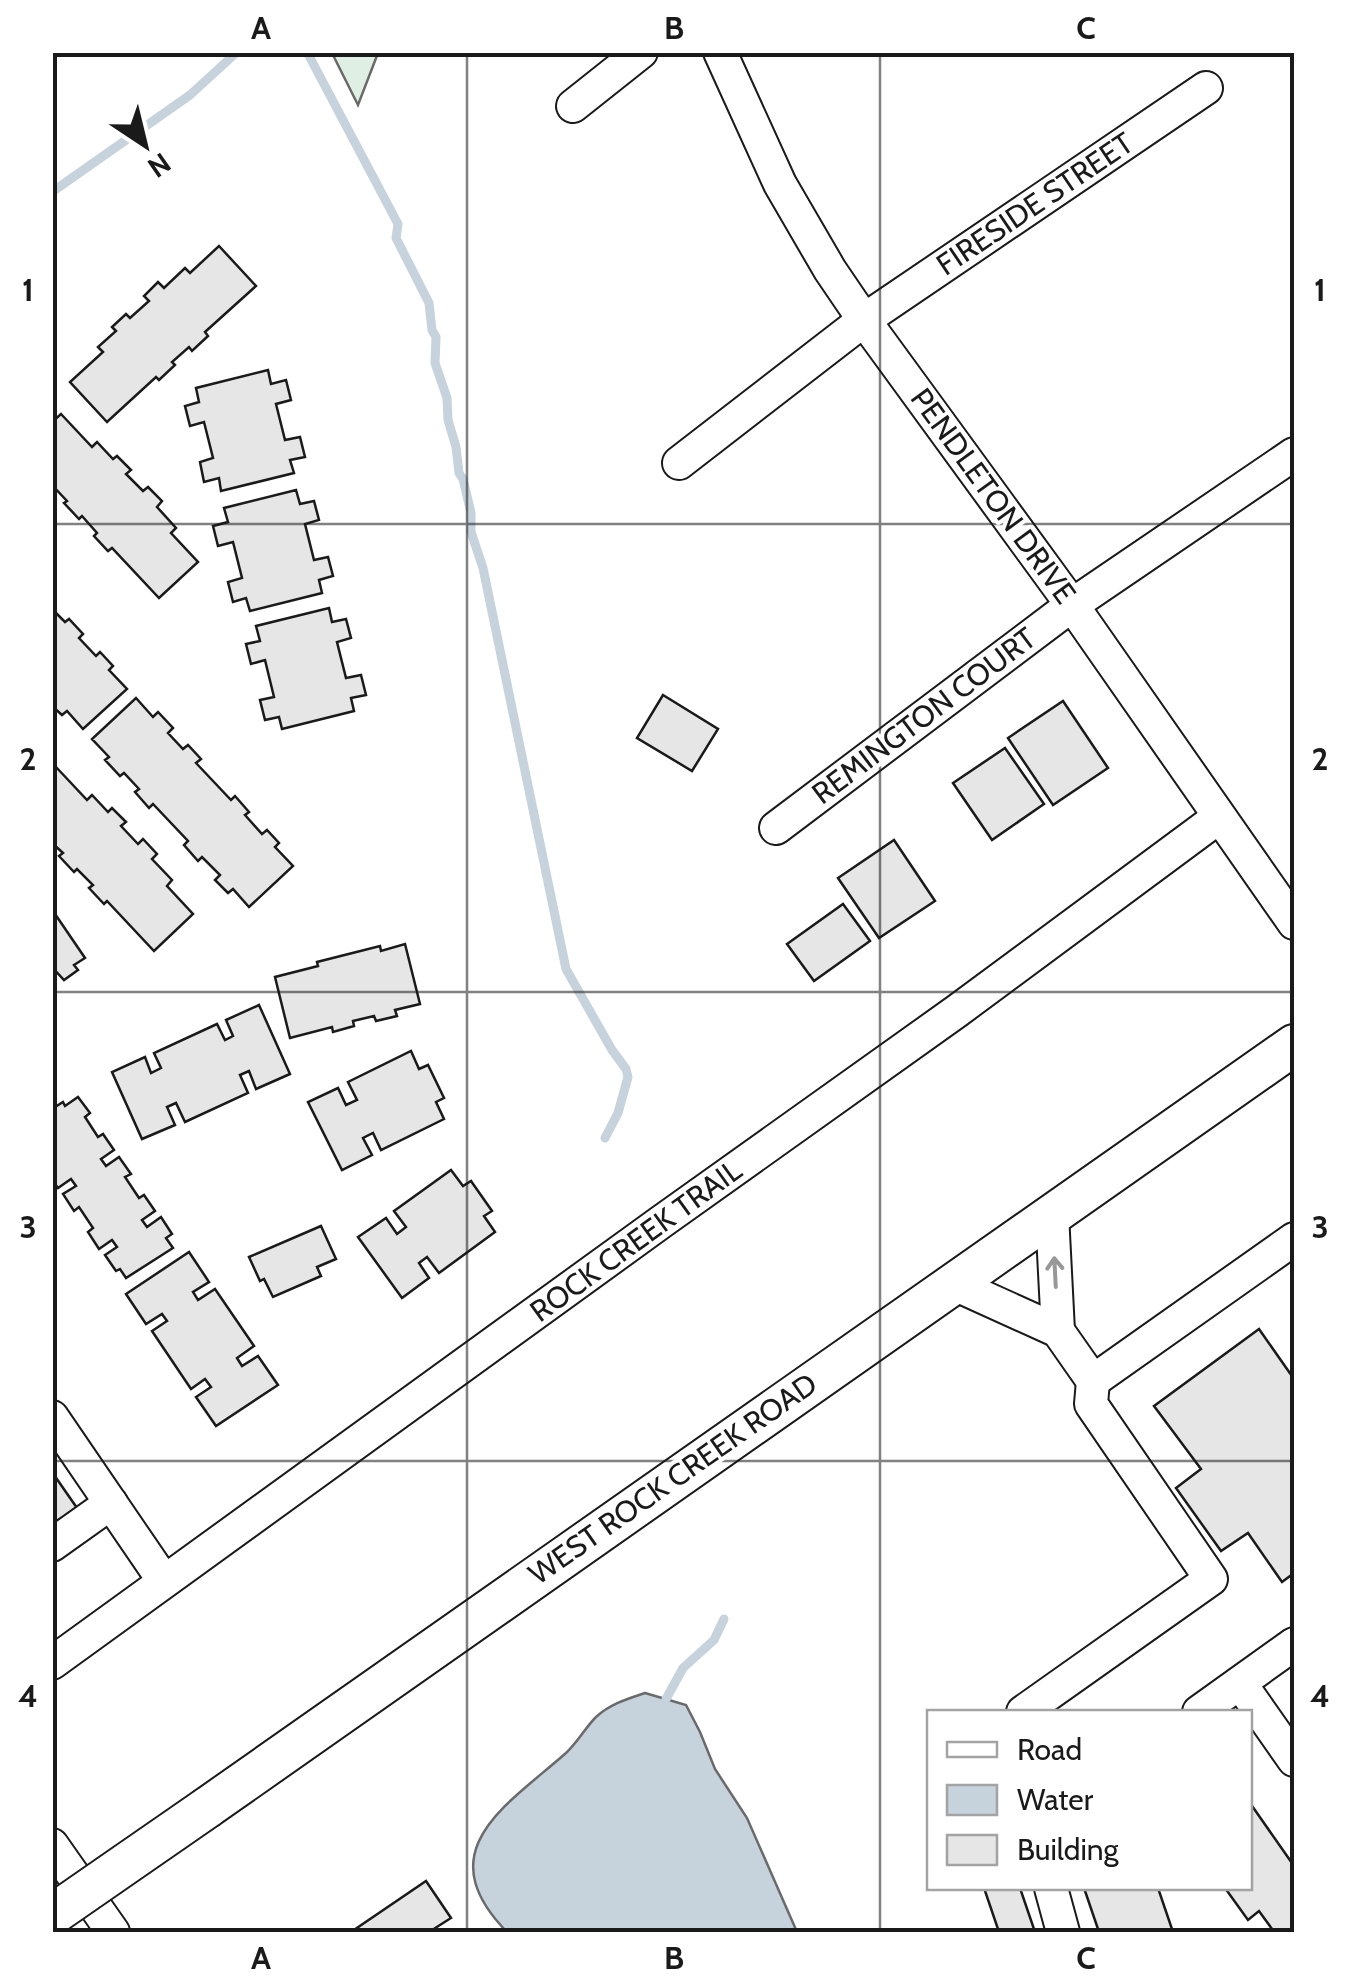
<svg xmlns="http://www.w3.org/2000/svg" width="1347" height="1985" viewBox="0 0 1347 1985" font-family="Cabin,sans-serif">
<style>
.green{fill:#e0efe3;stroke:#6a6a6a;stroke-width:2.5}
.water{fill:#c6d2dc;stroke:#6a6a6a;stroke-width:2.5}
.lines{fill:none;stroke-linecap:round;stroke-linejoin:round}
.stream{stroke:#c6d2dc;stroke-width:9}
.building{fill:#e6e6e6;stroke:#1a1a1a;stroke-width:2.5}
.minor-casing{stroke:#1a1a1a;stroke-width:36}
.major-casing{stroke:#1a1a1a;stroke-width:44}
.minor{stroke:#fff;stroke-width:32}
.major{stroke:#fff;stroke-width:40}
.major-bridge-casing{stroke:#1a1a1a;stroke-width:44;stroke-linecap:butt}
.major-bridge{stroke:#fff;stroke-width:40}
.oneway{stroke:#989898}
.grid{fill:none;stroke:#1a1a1a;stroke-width:2.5;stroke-opacity:0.55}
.labels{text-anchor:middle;stroke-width:8;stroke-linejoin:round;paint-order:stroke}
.street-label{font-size:30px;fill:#1a1a1a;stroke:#fff}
.neatline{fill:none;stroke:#1a1a1a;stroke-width:4}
.grid-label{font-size:32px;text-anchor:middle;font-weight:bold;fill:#1a1a1a}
</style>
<rect width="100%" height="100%" fill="#fff"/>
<!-- green -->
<polygon class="green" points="332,53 378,53 358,105"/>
<!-- water -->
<path class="water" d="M645 1693 686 1705 700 1732 715 1769 747 1818 797 1932H507C427 1850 506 1806 566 1753 578 1742 585 1728 596 1717 610 1704 627 1699 645 1693Z"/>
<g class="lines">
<!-- stream -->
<g class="stream">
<polyline points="307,52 398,224 396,238 429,303 432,330 436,337 435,363 447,398 448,420 456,447 459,473 463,479 471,513 471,532 483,568 566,969 612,1050 626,1069 628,1077 618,1113 605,1138"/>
<polyline points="52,192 190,95 237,52"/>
<polyline points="666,1699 683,1668 714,1640 724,1619"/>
</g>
</g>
<!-- building -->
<g class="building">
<polygon points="219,246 256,286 205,332 208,336 192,351 189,347 172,362 175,365 159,380 156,377 107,422 70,382 103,352 98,347 116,331 112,327 126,314 130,318 149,301 144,296 158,282 164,288 185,268 190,273"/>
<polygon points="268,370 271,384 286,380 291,400 276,404 285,440 300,437 305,457 290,460 294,473 221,491 219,478 204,482 200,462 213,458 204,422 190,426 185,406 199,402 196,388"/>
<polygon points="61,414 92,447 97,442 113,459 117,456 131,470 126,474 143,491 148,487 162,501 157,507 176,528 171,533 198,562 159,598 112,548 108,551 94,536 97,533 82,516 79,519 64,503 67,501 52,485 52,422"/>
<polygon points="296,490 300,504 314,501 319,520 305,524 314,560 328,557 333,576 319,580 322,593 250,611 246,598 233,602 228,582 242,578 233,542 218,546 213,526 228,522 224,508"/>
<polygon points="329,608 332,622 346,619 351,638 337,642 346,678 361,675 366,695 351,698 354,711 282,729 279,717 265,720 260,700 274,697 265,660 251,664 246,644 260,641 256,626"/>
<polygon points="52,609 65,622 69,619 83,634 79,638 96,656 100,652 113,666 109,670 127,689 83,729 67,711 62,715 52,706"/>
<polygon points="663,695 718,729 692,771 637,738"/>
<polygon points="136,698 153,717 158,712 173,728 168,733 183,749 188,745 201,759 196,763 231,800 235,796 249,812 245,815 262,834 267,830 279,843 275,847 293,866 249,907 233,889 228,893 215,880 220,875 202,857 198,861 184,845 188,841 153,804 149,808 135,792 139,789 124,773 120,776 105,760 109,757 92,739"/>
<polygon points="1063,701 1108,768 1053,805 1008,738"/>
<polygon points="1005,748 1044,804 992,840 953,783"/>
<polygon points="56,767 87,800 92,795 108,812 112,808 126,822 121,826 138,844 143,839 157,854 152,859 172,880 167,886 193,914 154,951 107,901 104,904 89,888 93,885 77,869 74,872 59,856 63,853 52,843 52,770"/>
<polygon points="894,840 935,901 879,938 838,878"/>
<polygon points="843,904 870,941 814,981 787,944"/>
<polygon points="53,911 85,958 74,965 78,970 64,980 52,967"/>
<polygon points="405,944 420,1004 395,1010 397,1016 376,1021 374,1016 353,1021 354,1026 333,1032 332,1027 290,1038 275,977 318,966 317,962 380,946 381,951"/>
<polygon points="259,1005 290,1074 256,1089 249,1071 240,1075 248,1093 185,1122 176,1103 167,1107 175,1125 142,1139 112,1072 145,1057 151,1073 161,1068 154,1053 217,1024 225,1040 233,1036 226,1020"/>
<polygon points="411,1051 419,1069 428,1065 444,1098 436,1102 444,1119 381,1150 373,1133 363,1138 372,1155 342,1170 308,1102 338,1088 346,1105 357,1100 348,1082"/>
<polygon points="78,1097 90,1113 85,1117 98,1137 103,1134 114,1150 101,1159 106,1166 119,1157 131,1174 125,1177 139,1198 144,1195 155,1211 142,1220 147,1227 161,1217 172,1234 166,1238 173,1248 126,1278 120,1269 116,1271 105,1255 117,1247 112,1240 99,1249 88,1232 93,1228 79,1207 74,1211 63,1194 76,1186 71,1179 58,1188 52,1180 52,1109 63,1102 65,1106"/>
<polygon points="451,1170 463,1186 471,1181 492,1211 484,1216 495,1232 439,1273 427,1257 419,1263 429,1278 402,1298 358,1237 386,1218 397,1234 406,1227 394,1211"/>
<polygon points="321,1226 336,1259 317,1267 321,1276 273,1297 264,1279 260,1281 249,1257"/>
<polygon points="189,1252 209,1282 193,1292 198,1300 215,1289 254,1346 237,1358 242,1366 258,1356 278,1385 216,1426 196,1397 211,1387 205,1379 191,1389 152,1331 167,1321 162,1314 146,1324 126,1294"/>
<polygon points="1259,1329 1294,1379 1294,1573 1282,1582 1248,1533 1221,1551 1176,1488 1201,1469 1154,1406"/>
<polygon points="52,1472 77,1508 52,1524"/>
<polygon points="1250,1803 1294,1866 1294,1932 1266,1932 1272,1929 1259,1911 1248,1920 1225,1888 1250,1888"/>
<polygon points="426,1881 451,1918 429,1932 351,1932"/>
<polygon points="984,1888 1020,1888 1035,1932 999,1932"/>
<polygon points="1084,1888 1158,1888 1173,1932 1099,1932"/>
</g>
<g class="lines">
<!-- minor casing -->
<g class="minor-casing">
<g id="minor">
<polyline points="720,52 780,184 830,270 864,320 1072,605 1294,923"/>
<polyline points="573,106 641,52"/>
<polyline points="679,463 864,320 1206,88"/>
<polyline points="776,828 1072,605 1294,454"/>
<polyline points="1052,1214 1058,1331"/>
<polyline points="952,1283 1058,1331 1093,1381 1294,1239"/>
<polyline points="52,1417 164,1581"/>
<polyline points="52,1545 111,1503"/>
<polyline points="52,1663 661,1222 957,1011 1219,817"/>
<polyline points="1240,1683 1294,1760"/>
<polyline points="1023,1712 1211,1579 1091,1404 1093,1381"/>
<polyline points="1199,1712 1294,1644"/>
<polyline points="52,1845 113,1932"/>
<polyline points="1051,1888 1063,1932"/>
</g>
</g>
<!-- major casing -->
<g class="major-casing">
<polyline id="major" points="208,1807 1294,1045"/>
</g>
<!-- minor -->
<use href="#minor" class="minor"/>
<!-- major -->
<use href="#major" class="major"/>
<!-- major-bridge casing -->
<g class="major-bridge-casing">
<polyline id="major-bridge" points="52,1915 208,1807"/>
</g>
<!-- major-bridge -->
<use href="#major-bridge" class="major-bridge"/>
</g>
<!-- one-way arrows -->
<defs><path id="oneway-shaft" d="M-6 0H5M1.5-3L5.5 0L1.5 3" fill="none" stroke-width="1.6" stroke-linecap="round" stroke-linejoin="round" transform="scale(2.5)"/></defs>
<use class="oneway" href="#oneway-shaft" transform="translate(1055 1272) rotate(-93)"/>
<!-- grid -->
<path class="grid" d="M467 52V1932M880 52V1932M52 524H1294M52 992H1294M52 1461H1294"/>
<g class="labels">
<!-- street labels -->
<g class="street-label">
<text transform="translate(1035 204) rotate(-34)" y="10">FIRESIDE STREET</text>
<text transform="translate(993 496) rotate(54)" y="10">PENDLETON DRIVE</text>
<text transform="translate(924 716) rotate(-37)" y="10">REMINGTON COURT</text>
<text transform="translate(636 1241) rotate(-36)" y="10">ROCK CREEK TRAIL</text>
<text transform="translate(673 1479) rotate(-35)" y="10">WEST ROCK CREEK ROAD</text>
</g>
</g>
<!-- border -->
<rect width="1347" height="1985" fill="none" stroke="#ffffff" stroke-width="110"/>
<!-- legend -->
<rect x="927" y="1710" width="325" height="180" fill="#ffffff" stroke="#a3a3a3" stroke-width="2.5"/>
<rect x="947" y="1742" width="50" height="15" fill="#ffffff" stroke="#a3a3a3" stroke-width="2.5"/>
<text x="1017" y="1760" font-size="30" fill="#1a1a1a">Road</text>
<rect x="947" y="1785" width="50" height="30" fill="#c6d2dc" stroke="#a3a3a3" stroke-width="2.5"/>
<text x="1017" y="1810" font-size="30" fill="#1a1a1a">Water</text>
<rect x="947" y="1835" width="50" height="30" fill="#e6e6e6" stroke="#a3a3a3" stroke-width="2.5"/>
<text x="1017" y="1860" font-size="30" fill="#1a1a1a">Building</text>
<!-- north arrow -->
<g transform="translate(145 145) rotate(145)" stroke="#ffffff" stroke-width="8" paint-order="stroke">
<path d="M0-8L18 38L0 25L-18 38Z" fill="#1a1a1a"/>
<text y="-15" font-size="28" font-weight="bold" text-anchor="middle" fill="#1a1a1a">N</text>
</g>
<rect x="55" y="55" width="1237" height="1875" class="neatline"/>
<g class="grid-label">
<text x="261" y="39">A</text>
<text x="674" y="39">B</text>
<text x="1086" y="39">C</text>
<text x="28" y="301">1</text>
<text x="1320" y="301">1</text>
<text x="28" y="770">2</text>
<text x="1320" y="770">2</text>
<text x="28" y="1238">3</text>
<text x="1320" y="1238">3</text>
<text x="28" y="1707">4</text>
<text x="1320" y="1707">4</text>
<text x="261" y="1969">A</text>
<text x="674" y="1969">B</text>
<text x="1086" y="1969">C</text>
</g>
</svg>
